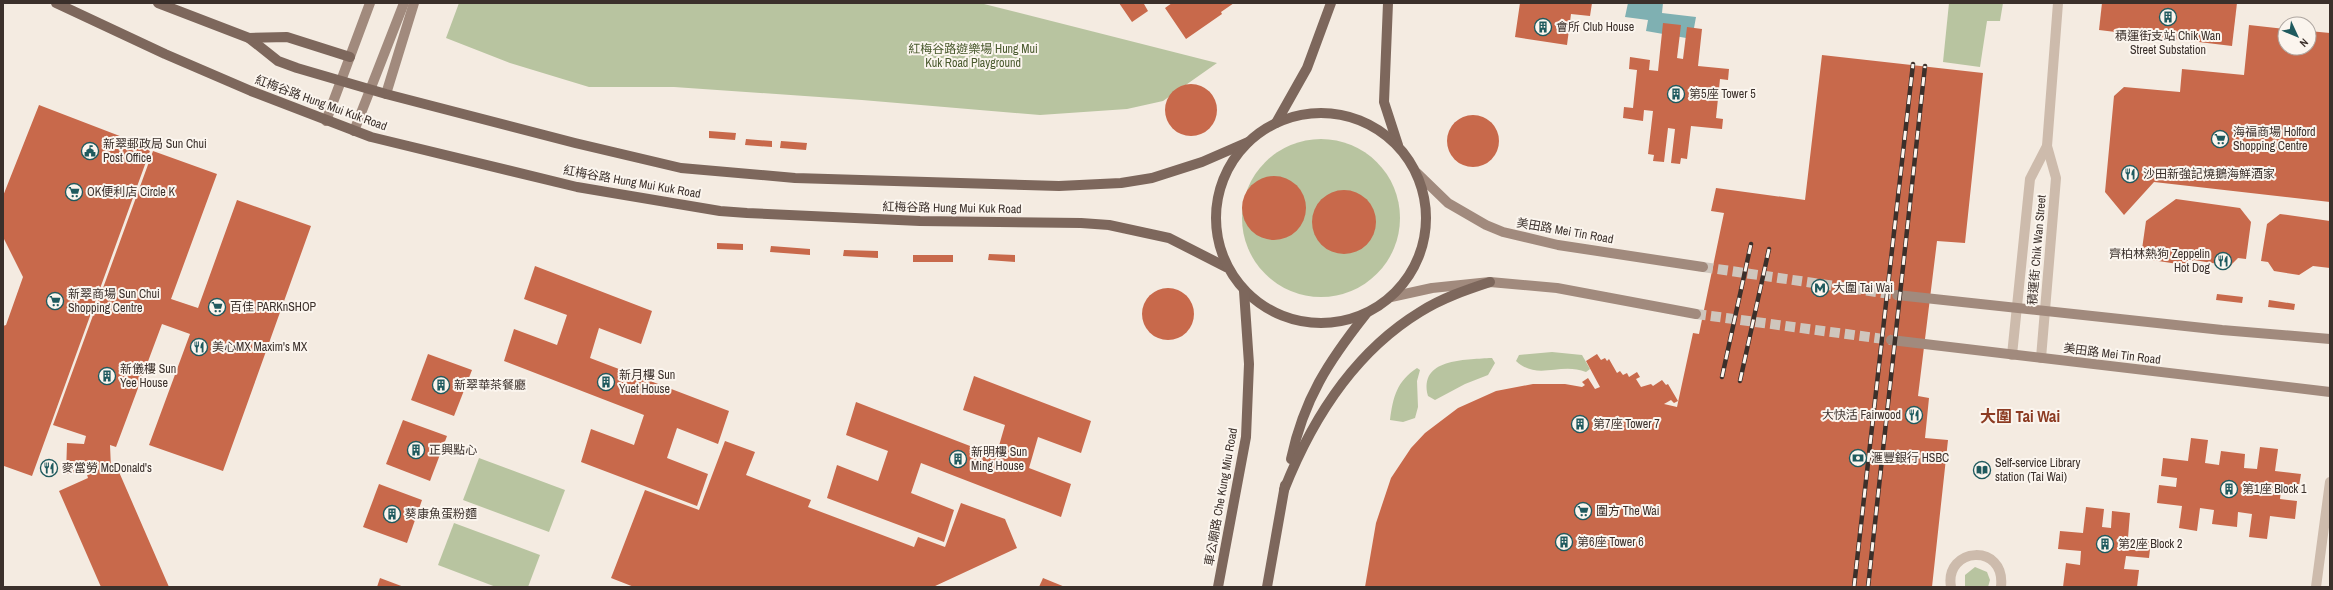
<svg xmlns="http://www.w3.org/2000/svg" width="2333" height="590" viewBox="0 0 2333 590" font-family="'Archivo Narrow','Noto Sans TC',sans-serif">
<style>
.green{fill:#b8c4a0}
.water{fill:#7fb0b2}
.building{fill:#c8694b}
.lines{fill:none;stroke-linecap:round;stroke-linejoin:round}
.secondary-tunnel{stroke:#cfc6bd;stroke-width:10;stroke-dasharray:10 5;stroke-linecap:butt}
.pedestrian{stroke:#cdbbac;stroke-width:10}
.minor{stroke:#cdbbac;stroke-width:10}
.tertiary{stroke:#cdbbac;stroke-width:10}
.secondary{stroke:#a18a7d;stroke-width:10}
.primary{stroke:#7d675c;stroke-width:10}
.rail-casing{stroke:#3b302b;stroke-width:4.5}
.rail{stroke:#fbf5ee;stroke-width:3;stroke-dasharray:9;stroke-linecap:butt}
.labels{text-anchor:middle;stroke-width:4;stroke-linejoin:round;paint-order:stroke}
.poi-label{font-size:12px;fill:#3b302b;stroke:#fbf5ee;text-anchor:start}
.park-label{font-size:12px;fill:#4a5a2e;stroke:#fbf5ee}
.street-label{font-size:12px;fill:#3b302b;stroke:#fbf5ee}
.district-label{font-size:16px;font-weight:bold;fill:#8c3b22;stroke:#fbf5ee}
</style>
<rect width="100%" height="100%" fill="#f4ebe1"/>
<!-- green -->
<g class="green">
<polygon points="459,3 980,3 1217,63 1163,101 1127,109 1040,115 862,100 674,87 589,87 510,63 446,38"/>
<polygon points="1949,3 2003,3 2000,21 1987,21 1980,67 1943,62"/>
<circle cx="1321" cy="218" r="79"/>
<path d="M1552 352 1582 355 1590 369 1586 372C1560 362 1537 381 1516 361L1519 355Z"/>
<path d="M1489 358H1492L1495 363 1488 375 1465 384 1435 400 1428 396C1418 358 1466 360 1489 358Z"/>
<path d="M1417 368 1420 370 1417 381 1418 407 1415 418 1403 422 1390 420C1393 397 1397 381 1417 368Z"/>
<polygon points="479,458 565,490 549,532 463,500"/>
<polygon points="454,523 540,555 528,587 496,587 438,565"/>
<polygon points="1975,567 1987,572 1990,580 1988,587 1965,587 1965,575"/>
</g>
<!-- water -->
<polygon class="water" points="1628,3 1663,3 1662,13 1696,17 1692,39 1646,31 1648,20 1625,17"/>
<!-- building -->
<g class="building">
<polygon points="1119,3 1146,3 1144,4 1148,11 1132,22"/>
<polygon points="1172,3 1234,3 1221,12 1222,14 1186,39 1165,8"/>
<polygon points="1520,3 1592,3 1590,16 1571,14 1567,45 1515,37"/>
<polygon points="2102,3 2237,3 2232,46 2099,30"/>
<polygon points="1663,23 1681,25 1677,58 1683,59 1687,27 1702,29 1698,66 1729,69 1728,80 1720,79 1716,118 1723,119 1722,129 1691,126 1687,159 1681,158 1680,164 1671,163 1675,129 1668,128 1664,162 1653,161 1654,155 1648,154 1653,111 1644,110 1643,121 1623,118 1624,107 1633,108 1637,70 1629,69 1630,57 1650,60 1649,70 1658,71"/>
<polygon points="2249,25 2285,29 2285,48 2309,48 2309,31 2330,33 2330,202 2154,182 2124,215 2105,192 2114,96 2124,87 2180,92 2182,69 2244,75"/>
<polygon points="1822,55 1983,73 1965,243 1937,241 1918,396 1929,398 1925,438 1948,440 1932,587 1365,587 1376,523 1391,478 1411,448 1425,433 1458,408 1496,391 1533,384 1565,384 1582,387 1585,385 1582,382 1588,378 1595,389 1600,387 1586,361 1597,354 1601,360 1605,358 1607,361 1609,359 1617,373 1620,371 1623,375 1627,373 1629,377 1637,372 1640,377 1636,379 1641,387 1651,384 1653,386 1662,380 1666,385 1668,384 1678,401 1674,403 1671,400 1664,404 1677,407 1693,333 1699,334 1724,213 1711,211 1716,188 1805,200"/>
<circle cx="1191" cy="110" r="26"/>
<polygon points="39,105 151,148 32,476 4,466 3,469 3,326 6,325 23,277 3,237 3,196"/>
<circle cx="1473" cy="141" r="26"/>
<polygon points="709,131 736,133 735,140 709,138"/>
<polygon points="746,139 772,141 772,147 745,145"/>
<polygon points="781,141 807,143 806,150 780,148"/>
<polygon points="153,151 217,174 171,299 198,308 237,200 311,226 223,471 149,445 190,334 162,324 116,447 110,445 111,468 116,465 169,587 101,587 59,491 88,478 86,471 66,474 67,443 84,444 86,436 53,425"/>
<circle cx="1274" cy="208" r="32"/>
<circle cx="1344" cy="222" r="32"/>
<polygon points="2176,199 2240,208 2251,222 2246,259 2238,258 2230,266 2194,260 2184,265 2152,260 2147,250 2142,249 2146,221"/>
<polygon points="2280,214 2330,221 2330,268 2313,266 2299,275 2274,271 2268,262 2261,261 2267,224"/>
<polygon points="717,243 743,244 743,250 717,249"/>
<polygon points="771,246 810,249 810,255 770,252"/>
<polygon points="844,250 878,251 878,258 843,256"/>
<polygon points="989,254 1015,255 1015,262 988,260"/>
<rect x="913" y="255" width="40" height="7"/>
<polygon points="535,266 652,311 641,344 599,328 590,358 729,411 718,444 677,428 667,458 708,474 697,506 581,462 591,429 634,445 644,415 504,361 514,329 557,345 567,315 524,299"/>
<circle cx="1168" cy="314" r="26"/>
<polygon points="2217,294 2243,297 2242,303 2216,300"/>
<polygon points="2269,300 2295,304 2294,310 2268,307"/>
<polygon points="428,354 472,370 454,416 411,400"/>
<polygon points="974,376 1091,421 1081,453 1038,437 1029,468 1071,484 1061,517 921,463 911,493 954,510 944,542 827,498 837,465 878,481 888,451 846,435 856,402 996,456 1005,425 963,410"/>
<polygon points="403,420 447,436 430,481 386,464"/>
<polygon points="2191,438 2208,440 2205,463 2219,465 2221,451 2245,454 2244,468 2257,469 2260,447 2278,449 2275,471 2301,474 2298,492 2281,490 2280,499 2297,501 2295,519 2270,516 2267,539 2249,537 2252,514 2238,512 2237,527 2212,524 2214,510 2200,508 2197,531 2179,528 2182,506 2157,503 2159,485 2176,487 2177,478 2161,476 2163,458 2188,461"/>
<polygon points="725,441 755,452 746,475 811,500 808,507 914,547 918,537 945,547 961,503 1005,519 1017,548 933,587 634,587 611,578 645,490 699,510"/>
<polygon points="379,484 422,500 407,543 363,527"/>
<polygon points="2086,507 2104,509 2102,527 2111,528 2112,511 2130,513 2128,538 2151,540 2149,558 2126,556 2124,569 2139,570 2137,587 2063,587 2066,563 2080,565 2081,551 2058,549 2060,531 2083,533"/>
<polygon points="380,578 404,587 377,587"/>
<polygon points="1043,578 1065,587 1039,587"/>
</g>
<g class="lines">
<!-- secondary-tunnel -->
<g class="secondary-tunnel">
<polyline points="1703,267 1897,295"/>
<polyline points="1696,314 1891,340"/>
</g>
<!-- pedestrian -->
<polyline class="pedestrian" points="2316,587 2330,482"/>
<!-- minor -->
<path class="minor" d="M1951 587C1944 547 2006 542 2001 587"/>
<!-- tertiary -->
<g class="tertiary">
<polyline points="2012,355 2030,179 2047,146"/>
<polyline points="2041,358 2056,178 2047,146 2058,3"/>
</g>
<!-- secondary -->
<g class="secondary">
<polyline points="386,94 414,3"/>
<polyline points="326,121 370,3"/>
<polyline points="354,131 404,3"/>
<polyline points="1417,173 1448,203 1486,225 1503,232 1558,245 1703,267"/>
<polyline points="1897,295 2222,330 2330,339"/>
<polyline points="1391,297 1432,288 1490,282 1557,288 1696,314"/>
<polyline points="1891,340 2330,392"/>
</g>
<!-- primary -->
<g class="primary">
<polyline points="56,3 165,54 251,91 371,137 577,187 720,211 747,213 920,221 1081,223 1109,225 1169,238 1226,267"/>
<polyline points="158,3 249,38 278,61 297,68 386,94 575,143 681,168 795,178 1059,186 1121,183 1152,178 1202,162 1248,142"/>
<polyline points="1388,3 1384,102 1398,145"/>
<polyline points="249,38 287,37 350,57"/>
<circle cx="1321" cy="218" r="105"/>
<polyline points="1276,123 1307,68 1331,3"/>
<path d="M1291 459C1304 399 1328 362 1366 314"/>
<path d="M1284 490C1312 419 1353 353 1420 312 1442 298 1466 290 1490 282"/>
<polyline points="1218,587 1246,437 1249,364 1244,291"/>
<polyline points="1267,587 1285,485"/>
</g>
<!-- rail casing -->
<g class="rail-casing">
<g id="rail">
<polyline points="1722,377 1751,244"/>
<polyline points="1740,381 1769,249"/>
<polyline points="1854,587 1913,64"/>
<polyline points="1868,587 1925,66"/>
</g>
</g>
<!-- rail -->
<use href="#rail" class="rail"/>
</g>
<!-- icons -->
<defs>
<g id="building-ring" transform="scale(0.9)"><circle r="9.5" fill="#fbf5ee" stroke="#1f5a5e" stroke-width="1.5"/><path d="M-4-6H4V6H1V3H-1V6H-4ZM-2.5-4.3h1.7v1.8h-1.7ZM.8-4.3h1.7v1.8H.8ZM-2.5-1h1.7V.8h-1.7ZM.8-1h1.7V.8H.8Z" fill="#1f5a5e"/></g>
<g id="supermarket-ring" transform="scale(0.9)"><circle r="9.5" fill="#fbf5ee" stroke="#1f5a5e" stroke-width="1.5"/><path d="M-6-5.5h2.5l.6 2H6L4.5 2H-2.5L-4.4-4H-6ZM-1.5 3.2a1.3 1.3 0 1 0 .1 0ZM3 3.2a1.3 1.3 0 1 0 .1 0Z" fill="#1f5a5e"/></g>
<g id="civic-ring" transform="scale(0.9)"><circle r="9.5" fill="#fbf5ee" stroke="#1f5a5e" stroke-width="1.5"/><path d="M-.6-6.5H3V-4.5H.6V-3L4-1V1h2V6H-6V1h2V-1L-.6-3ZM-1.2 2.5V6h2.4V2.5Z" fill="#1f5a5e"/></g>
<g id="restaurant-ring" transform="scale(0.9)"><circle r="9.5" fill="#fbf5ee" stroke="#1f5a5e" stroke-width="1.5"/><path d="M-5-6h1v4h1v-4h1v4h1v-4h1v5L-1.5 .5V6h-2V.5L-5-1ZM5-6V6H3V1.5H1.5Q1.5-4 5-6Z" fill="#1f5a5e"/></g>
<g id="metro-ring" transform="scale(0.9)"><circle r="9.5" fill="#fbf5ee" stroke="#1f5a5e" stroke-width="1.5"/><path d="M-5.5 5V-5H-3L0 0L3-5H5.5V5H3V-.5L0 4L-3-.5V5Z" fill="#1f5a5e"/></g>
<g id="bank-ring" transform="scale(0.9)"><circle r="9.5" fill="#fbf5ee" stroke="#1f5a5e" stroke-width="1.5"/><path d="M-6-4H6V4H-6ZM0-2.3a2.3 2.3 0 1 0 0 4.6a2.3 2.3 0 1 0 0-4.6Z" fill="#1f5a5e"/></g>
<g id="library-ring" transform="scale(0.9)"><circle r="9.5" fill="#fbf5ee" stroke="#1f5a5e" stroke-width="1.5"/><path d="M-6-4Q-3-5.5-.7-3.5V5Q-3 3-6 4ZM6-4Q3-5.5 .7-3.5V5Q3 3 6 4Z" fill="#1f5a5e"/></g>
</defs>
<g fill-rule="evenodd">
<use href="#building-ring" x="2168" y="17"/>
<use href="#building-ring" x="1543" y="27"/>
<use href="#building-ring" x="1676" y="94"/>
<use href="#supermarket-ring" x="2220" y="139"/>
<use href="#civic-ring" x="90" y="151"/>
<use href="#restaurant-ring" x="2130" y="174"/>
<use href="#supermarket-ring" x="74" y="192"/>
<use href="#restaurant-ring" x="2223" y="261"/>
<use href="#metro-ring" x="1820" y="288"/>
<use href="#supermarket-ring" x="55" y="301"/>
<use href="#supermarket-ring" x="217" y="307"/>
<use href="#restaurant-ring" x="199" y="347"/>
<use href="#building-ring" x="107" y="376"/>
<use href="#building-ring" x="606" y="382"/>
<use href="#building-ring" x="441" y="385"/>
<use href="#restaurant-ring" x="1914" y="415"/>
<use href="#building-ring" x="1580" y="424"/>
<use href="#building-ring" x="416" y="450"/>
<use href="#bank-ring" x="1858" y="458"/>
<use href="#building-ring" x="958" y="459"/>
<use href="#restaurant-ring" x="49" y="468"/>
<use href="#library-ring" x="1982" y="470"/>
<use href="#building-ring" x="2229" y="489"/>
<use href="#supermarket-ring" x="1583" y="511"/>
<use href="#building-ring" x="392" y="514"/>
<use href="#building-ring" x="1564" y="542"/>
<use href="#building-ring" x="2105" y="544"/>
</g>
<g class="labels">
<!-- poi labels -->
<g class="poi-label">
<text x="1556" y="31">會所 Club House</text>
<text x="2168" y="40" text-anchor="middle">積運街支站 Chik Wan<tspan x="2168" dy="14">Street Substation</tspan></text>
<text x="1689" y="98">第5座 Tower 5</text>
<text x="2233" y="136">海福商場 Holford<tspan x="2233" dy="14">Shopping Centre</tspan></text>
<text x="103" y="148">新翠郵政局 Sun Chui<tspan x="103" dy="14">Post Office</tspan></text>
<text x="2143" y="178">沙田新強記燒鵝海鮮酒家</text>
<text x="87" y="196">OK便利店 Circle K</text>
<text x="2210" y="258" text-anchor="end">齊柏林熱狗 Zeppelin<tspan x="2210" dy="14">Hot Dog</tspan></text>
<text x="1833" y="292">大圍 Tai Wai</text>
<text x="68" y="298">新翠商場 Sun Chui<tspan x="68" dy="14">Shopping Centre</tspan></text>
<text x="230" y="311">百佳 PARKnSHOP</text>
<text x="212" y="351">美心MX Maxim's MX</text>
<text x="120" y="373">新儀樓 Sun<tspan x="120" dy="14">Yee House</tspan></text>
<text x="619" y="379">新月樓 Sun<tspan x="619" dy="14">Yuet House</tspan></text>
<text x="454" y="389">新翠華茶餐廳</text>
<text x="1901" y="419" text-anchor="end">大快活 Fairwood</text>
<text x="1593" y="428">第7座 Tower 7</text>
<text x="429" y="454">正興點心</text>
<text x="971" y="456">新明樓 Sun<tspan x="971" dy="14">Ming House</tspan></text>
<text x="1871" y="462">滙豐銀行 HSBC</text>
<text x="1995" y="467">Self-service Library<tspan x="1995" dy="14">station (Tai Wai)</tspan></text>
<text x="62" y="472">麥當勞 McDonald's</text>
<text x="2242" y="493">第1座 Block 1</text>
<text x="1596" y="515">圍方 The Wai</text>
<text x="405" y="518">葵康魚蛋粉麵</text>
<text x="1577" y="546">第6座 Tower 6</text>
<text x="2118" y="548">第2座 Block 2</text>
</g>
<!-- park labels -->
<g class="park-label">
<text x="973" y="53">紅梅谷路遊樂場 Hung Mui<tspan x="973" dy="14">Kuk Road Playground</tspan></text>
</g>
<!-- street labels -->
<g class="street-label">
<text transform="translate(321 103) rotate(20)" y="4">紅梅谷路 Hung Mui Kuk Road</text>
<text transform="translate(632 182) rotate(10)" y="4">紅梅谷路 Hung Mui Kuk Road</text>
<text transform="translate(952 208) rotate(1)" y="4">紅梅谷路 Hung Mui Kuk Road</text>
<text transform="translate(1565 231) rotate(10)" y="4">美田路 Mei Tin Road</text>
<text transform="translate(2037 250) rotate(-85)" y="4">積運街 Chik Wan Street</text>
<text transform="translate(2112 354) rotate(7)" y="4">美田路 Mei Tin Road</text>
<text transform="translate(1221 497) rotate(-80)" y="4">車公廟路 Che Kung Miu Road</text>
</g>
<!-- district labels -->
<g class="district-label">
<text x="2020" y="422">大圍 Tai Wai</text>
</g>
</g>
<!-- border -->
<rect width="2333" height="590" fill="none" stroke="#3b302b" stroke-width="8"/>
<!-- north arrow -->
<g transform="translate(2297 36) rotate(134)"><circle r="19" fill="#fbf5ee" stroke="#aea6a0"/>
<path d="M0-3L7 15L0 10L-7 15Z" fill="#1f5a5e"/>
<text y="-6" font-size="11" font-weight="bold" text-anchor="middle" fill="#3b302b">N</text>
</g>
</svg>
